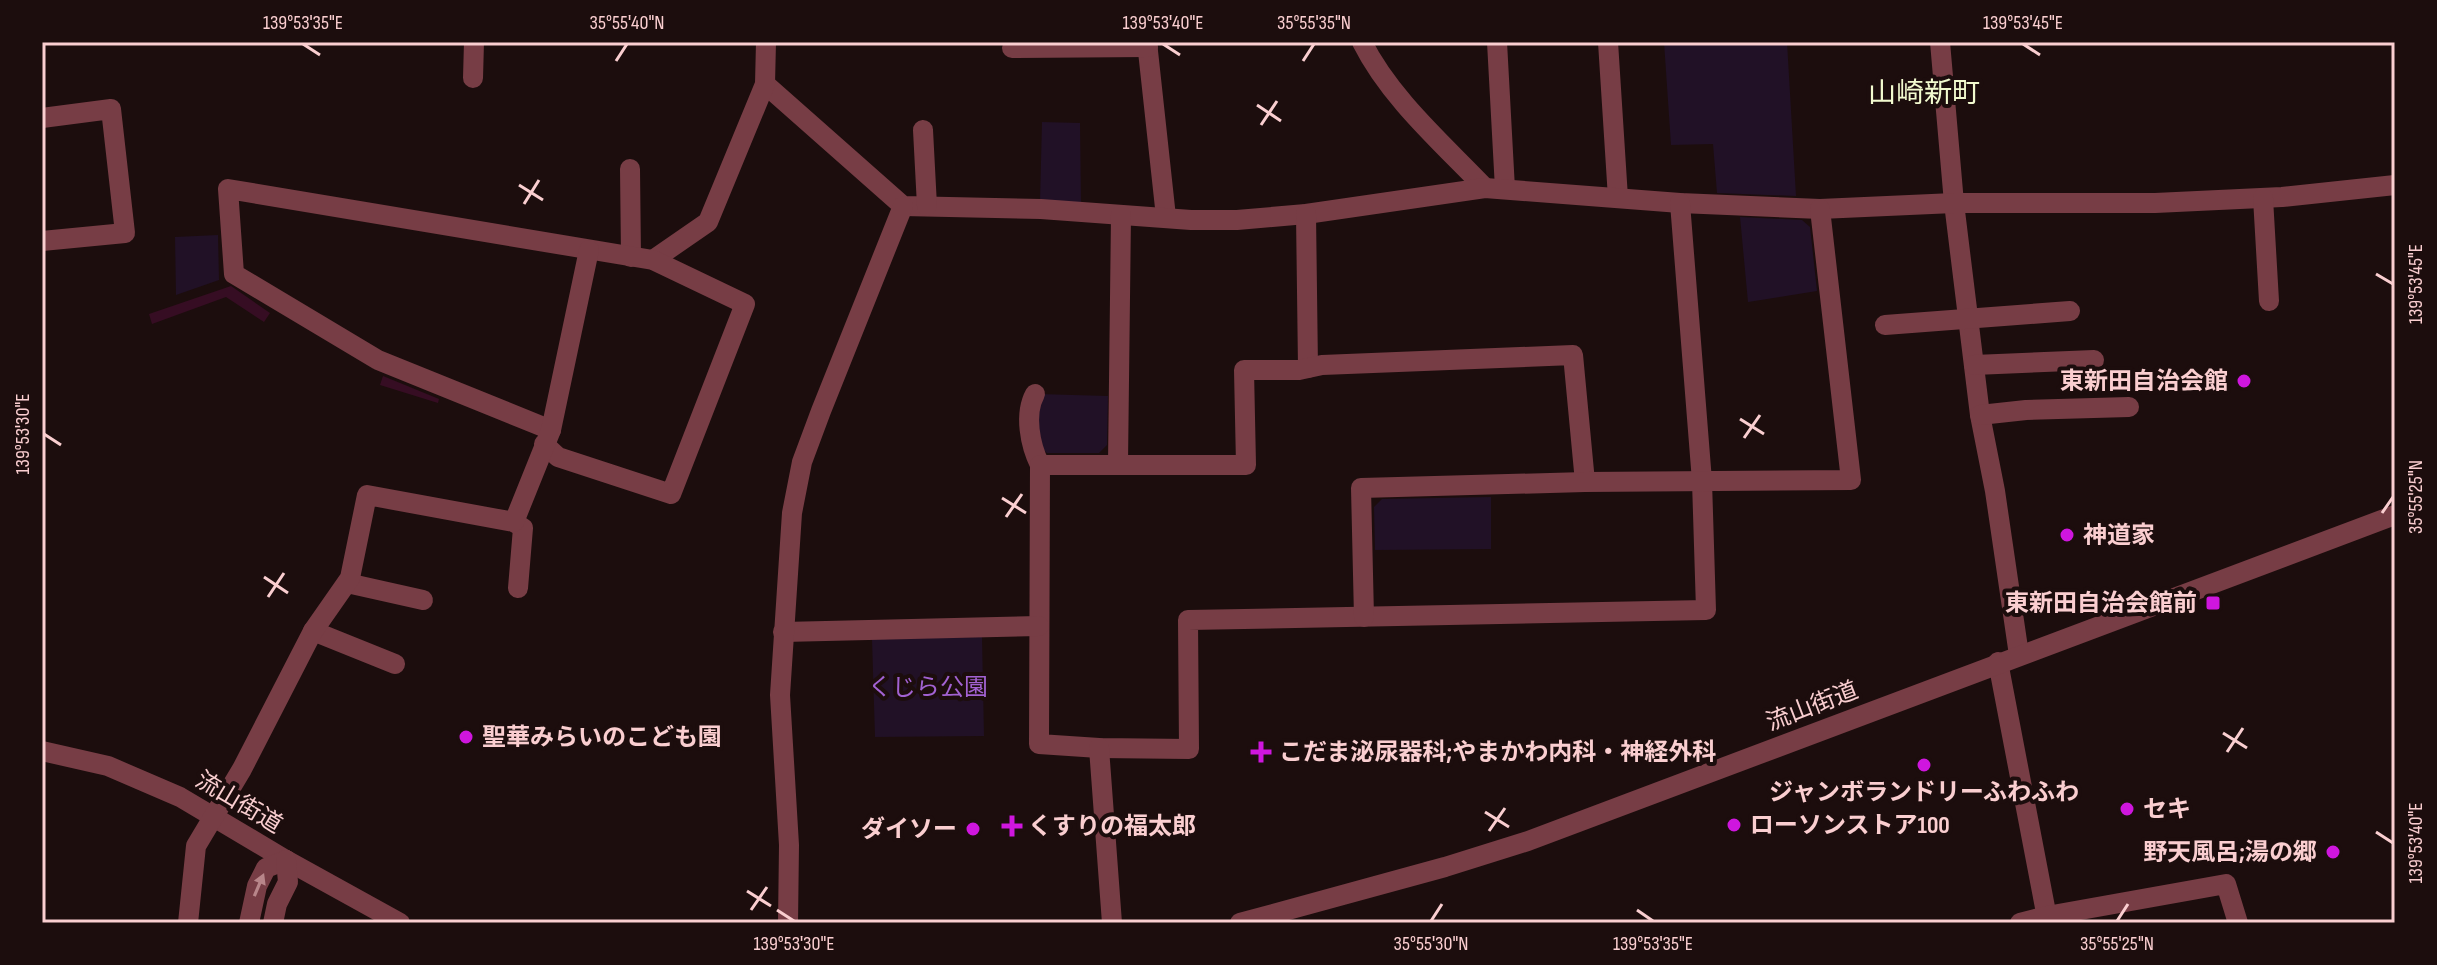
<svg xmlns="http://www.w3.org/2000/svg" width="2437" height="965" viewBox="0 0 2437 965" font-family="'Sofia Sans Condensed','Noto Sans JP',sans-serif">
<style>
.green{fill:#211126}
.water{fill:#360d23}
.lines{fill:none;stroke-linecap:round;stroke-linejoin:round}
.minor{stroke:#773d45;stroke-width:20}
.oneway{fill:#b8868a}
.ticks{fill:none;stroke:#faced0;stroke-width:3}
.poi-dot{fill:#cf16de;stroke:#1c0d0d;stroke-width:3}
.labels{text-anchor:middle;stroke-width:8;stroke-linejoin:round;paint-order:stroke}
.poi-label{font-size:24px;font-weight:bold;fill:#faced0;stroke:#1c0d0d;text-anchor:start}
.park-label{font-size:24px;fill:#a262d2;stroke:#1c0d0d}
.street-label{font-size:24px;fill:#faced0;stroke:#1c0d0d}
.quarter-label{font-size:28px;fill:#f2facf;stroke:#1c0d0d}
.neatline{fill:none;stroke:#faced0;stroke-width:3}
.ticks-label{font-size:20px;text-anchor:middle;fill:#faced0}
</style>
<rect width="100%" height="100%" fill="#1c0d0d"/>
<!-- green -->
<g class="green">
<polygon points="1664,42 1787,42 1796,196 1717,193 1713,144 1671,145"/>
<polygon points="1042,122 1080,123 1081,204 1040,202"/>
<polygon points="1740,217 1802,220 1810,227 1817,291 1748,302"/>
<polygon points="218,235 219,280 176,295 175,237"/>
<polygon points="1038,394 1108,396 1107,445 1099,453 1047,453 1039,445"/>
<polygon points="1491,497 1491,549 1375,550 1374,507 1382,499"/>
<polygon points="982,637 984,736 875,737 872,639"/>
</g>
<!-- water -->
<g class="water">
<polygon points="231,286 270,313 264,322 226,297 152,324 149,314"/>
<polygon points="383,376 439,399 438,403 380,385"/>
</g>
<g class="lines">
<!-- minor -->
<g class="minor">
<polyline points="1147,42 1166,217"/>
<path d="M1362 42C1390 98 1442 143 1485 188"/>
<polyline points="1497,42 1505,189"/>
<polyline points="1608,42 1618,198"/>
<polyline points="1940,42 1954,203 1980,415 1995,491 2019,655"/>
<polyline points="1012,48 1148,47"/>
<polyline points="473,78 474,42"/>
<polyline points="765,84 903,206 1041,209 1191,220 1237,220 1306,214 1485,188 1680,203 1820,209 1954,203 2155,203 2282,197 2395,185"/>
<polyline points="42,118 111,109 125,233 42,241"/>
<polyline points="923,130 927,206"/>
<polyline points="630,169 631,257"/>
<polyline points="2263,198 2269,301"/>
<polyline points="1306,214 1308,368"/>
<polyline points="653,260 708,222 765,84 766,42"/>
<polyline points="1885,325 2070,311"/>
<polyline points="1974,365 2094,360"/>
<path d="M1035 394C1024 414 1030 445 1040 465"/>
<polyline points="1980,415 2026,410 2129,407"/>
<polyline points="544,444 558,457 671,494 745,304 653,260 228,189 234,274 378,360 551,430"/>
<polyline points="1118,463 1121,215"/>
<polyline points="1585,482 1573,355 1322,365 1299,370 1244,370 1246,465 1040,465 1039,744 1099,748 1189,749 1188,620 1706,610 1702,481 1680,203"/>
<polyline points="514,522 523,528 518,588"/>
<polyline points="347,583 423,600"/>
<polyline points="1364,617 1361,488 1585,482 1851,480 1820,209"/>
<polyline points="313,631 395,664"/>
<polyline points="783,632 1039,626"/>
<polyline points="1998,662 2048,923"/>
<polyline points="1099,748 1112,923"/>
<polyline points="42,751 108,766 180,797 286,860 400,923"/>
<polyline points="188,923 196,846 242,769 313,631 350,578 367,495 514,522 551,430 589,250"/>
<polyline points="249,923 257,886 266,868 286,860"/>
<polyline points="273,923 277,904 288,882 286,860"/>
<polyline points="788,923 789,845 780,695 792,513 802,462 821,411 903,206"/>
<polyline points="1240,923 1445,867 1528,841 2395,515"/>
<polyline points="2020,923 2047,916 2226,884 2238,923"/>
</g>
</g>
<!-- one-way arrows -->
<defs><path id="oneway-solid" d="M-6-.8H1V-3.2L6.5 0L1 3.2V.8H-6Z" transform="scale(2)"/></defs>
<use class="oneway" href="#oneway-solid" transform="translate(259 885) rotate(-67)"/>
<!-- ticks -->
<path class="ticks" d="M303 44 320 55M1163 44 1180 55M2023 44 2040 55M616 61 627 44M1303 61 1314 44M1257 105 1281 121M1261 125 1277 101M519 185 543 200M524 204 539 180M2376 274 2393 284M1740 419 1764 434M44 434 61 445M1744 438 1760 415M1002 498 1026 513M2382 513 2393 497M1006 517 1022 494M264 577 288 593M268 597 284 573M2223 733 2247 748M2227 752 2243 728M1485 812 1509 827M1489 831 1505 808M2376 832 2393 843M747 891 771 906M751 910 767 887M777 910 794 921M1637 910 1653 921M1431 921 1442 904M2117 921 2128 904"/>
<!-- markers -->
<g class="poi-dot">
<circle cx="2244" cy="381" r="8"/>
<circle cx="2067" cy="535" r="8"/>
<rect x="2205" y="595" width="16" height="16" rx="4"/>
<circle cx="466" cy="737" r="8"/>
<path d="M1257 740h8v8h8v8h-8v8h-8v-8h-8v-8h8z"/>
<circle cx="1924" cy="765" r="8"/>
<circle cx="2127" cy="809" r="8"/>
<circle cx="1734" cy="825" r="8"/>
<path d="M1008 814h8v8h8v8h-8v8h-8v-8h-8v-8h8z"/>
<circle cx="973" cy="829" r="8"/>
<circle cx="2333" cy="852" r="8"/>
</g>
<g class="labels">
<!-- poi labels -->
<g class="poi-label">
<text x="2228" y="389" text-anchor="end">東新田自治会館</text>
<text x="2083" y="543">神道家</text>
<text x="2197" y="611" text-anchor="end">東新田自治会館前</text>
<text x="482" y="745">聖華みらいのこども園</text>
<text x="1279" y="760">こだま泌尿器科;やまかわ内科・神経外科</text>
<text x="1924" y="800" text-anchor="middle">ジャンボランドリーふわふわ</text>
<text x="2143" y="817">セキ</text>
<text x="1750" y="833">ローソンストア100</text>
<text x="1028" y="834">くすりの福太郎</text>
<text x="957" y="837" text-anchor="end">ダイソー</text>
<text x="2317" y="860" text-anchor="end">野天風呂;湯の郷</text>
</g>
<!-- park labels -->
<g class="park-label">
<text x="928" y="695">くじら公園</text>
</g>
<!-- street labels -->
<g class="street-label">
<text transform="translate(1812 706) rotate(-21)" y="8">流山街道</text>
<text transform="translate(239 802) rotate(31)" y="8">流山街道</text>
</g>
<!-- quarter labels -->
<g class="quarter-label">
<text x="1924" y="102">山崎新町</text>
</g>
</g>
<!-- border -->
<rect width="2437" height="965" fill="none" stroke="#1c0d0d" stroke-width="88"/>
<rect x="44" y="44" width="2349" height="877" class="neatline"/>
<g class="ticks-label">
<text x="303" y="29">139°53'35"E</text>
<text x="627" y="29">35°55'40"N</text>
<text x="1163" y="29">139°53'40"E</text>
<text x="1314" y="29">35°55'35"N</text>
<text x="2023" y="29">139°53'45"E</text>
<text transform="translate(2415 284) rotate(-90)" y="7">139°53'45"E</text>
<text transform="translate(22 434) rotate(-90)" y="7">139°53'30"E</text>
<text transform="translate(2415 497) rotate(-90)" y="7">35°55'25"N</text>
<text transform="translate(2415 843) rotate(-90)" y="7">139°53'40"E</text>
<text x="794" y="950">139°53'30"E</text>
<text x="1431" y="950">35°55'30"N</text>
<text x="1653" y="950">139°53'35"E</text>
<text x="2117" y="950">35°55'25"N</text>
</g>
</svg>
